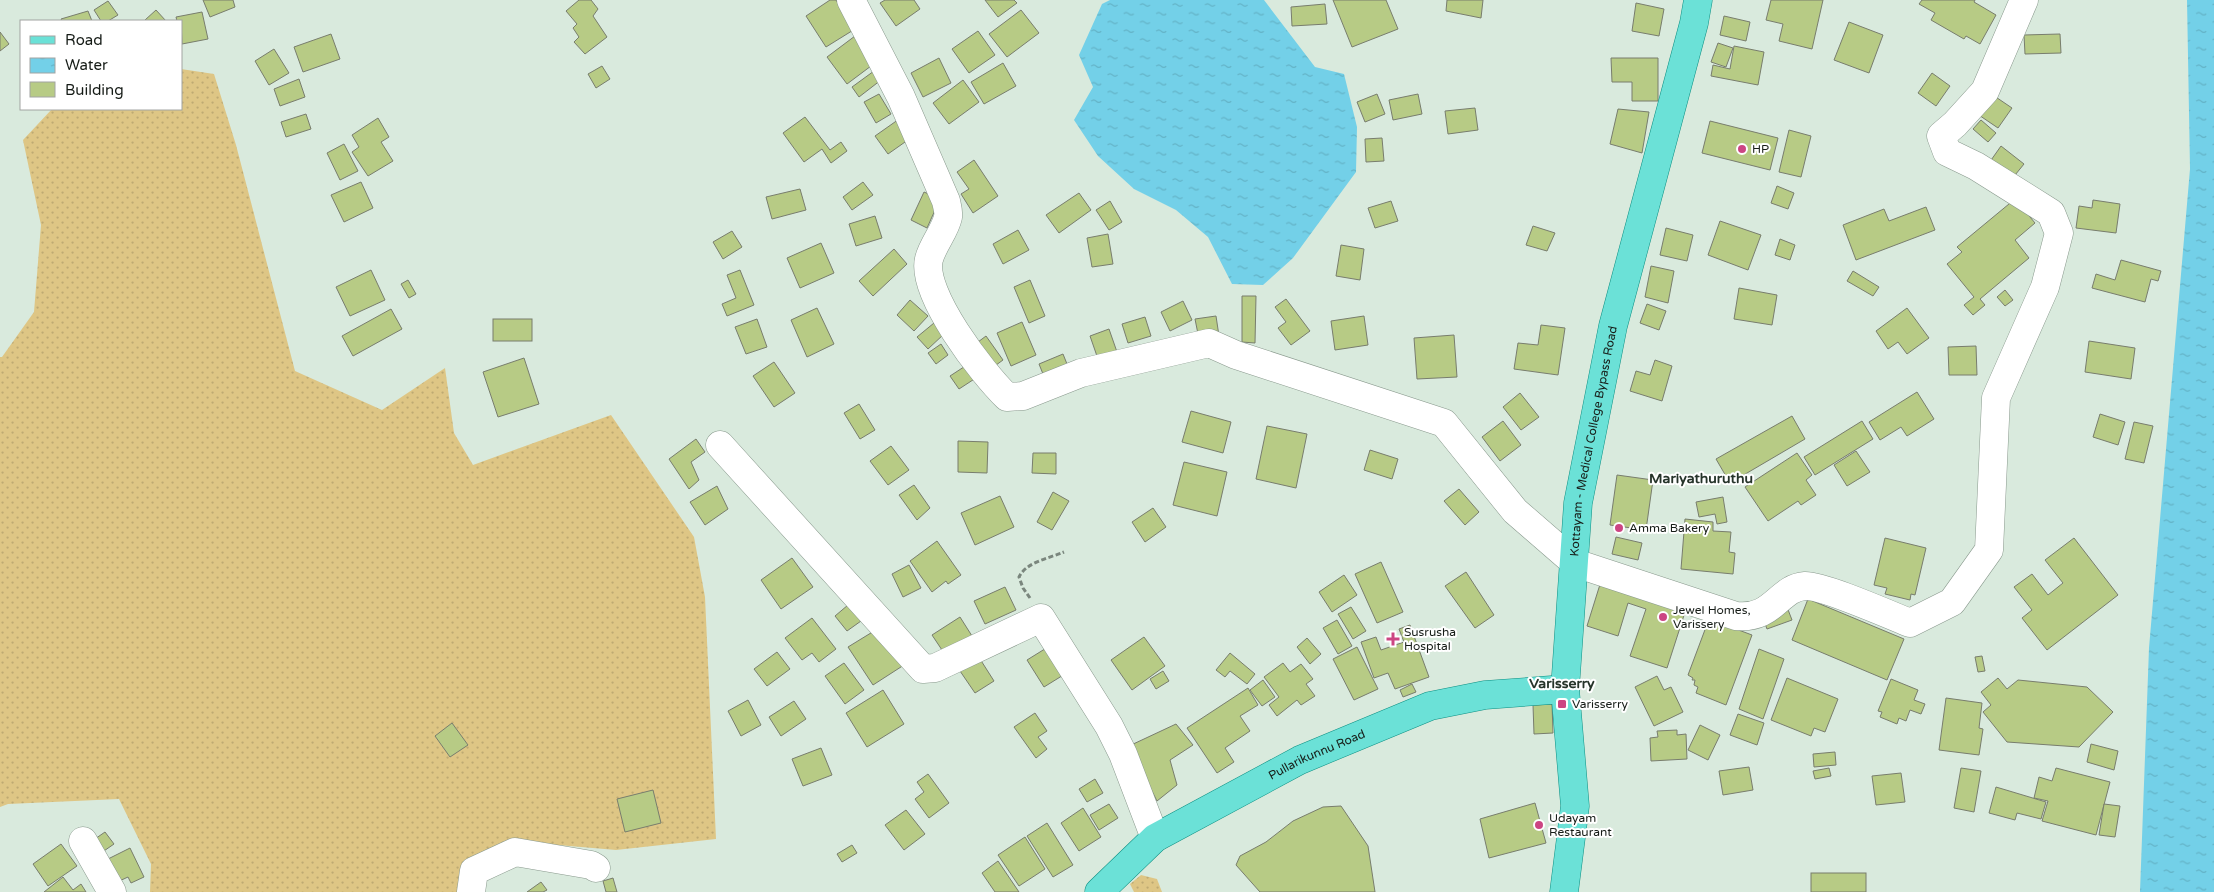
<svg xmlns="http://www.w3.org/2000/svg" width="2214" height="892" viewBox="0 0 2214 892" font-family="'Varela Round',sans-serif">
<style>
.grass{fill:url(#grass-dots)}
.water{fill:url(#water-ripples)}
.building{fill:#b7cb85;stroke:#787d6d}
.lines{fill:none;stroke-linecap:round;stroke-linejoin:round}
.minor-casing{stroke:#89998d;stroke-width:29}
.major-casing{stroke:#0d8f82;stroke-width:29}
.path{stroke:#7a867d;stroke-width:3;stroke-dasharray:5 2.5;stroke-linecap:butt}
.minor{stroke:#fff;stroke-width:28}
.major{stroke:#6be1d7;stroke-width:28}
.poi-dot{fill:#cc4583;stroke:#fff;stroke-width:2}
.labels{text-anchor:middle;stroke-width:4;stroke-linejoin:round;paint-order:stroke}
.poi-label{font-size:12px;fill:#161c17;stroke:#fff;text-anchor:start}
.street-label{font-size:12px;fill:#161c17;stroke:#fff}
.neighbourhood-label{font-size:14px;font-weight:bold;fill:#26342a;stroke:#fff}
</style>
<defs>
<pattern id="grass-dots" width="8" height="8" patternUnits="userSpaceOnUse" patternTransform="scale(1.25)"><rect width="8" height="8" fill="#dec685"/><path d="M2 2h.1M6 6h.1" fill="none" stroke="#beaa72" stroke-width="1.8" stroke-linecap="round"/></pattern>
<pattern id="water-ripples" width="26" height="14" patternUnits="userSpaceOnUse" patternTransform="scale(1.25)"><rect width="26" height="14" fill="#73d0e8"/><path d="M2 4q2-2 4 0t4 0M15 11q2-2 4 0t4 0" fill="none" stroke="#63b2c6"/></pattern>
</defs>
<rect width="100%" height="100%" fill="#d9eadd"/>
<!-- grass -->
<g class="grass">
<polygon points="181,69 214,74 236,145 295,371 382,410 445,368 454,433 473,465 611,415 694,537 705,597 716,839 616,850 558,845 458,892 150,892 151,864 119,799 8,804 0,807 0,357 2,357 34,312 41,225 23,140 52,109 181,109"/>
<polygon points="1141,875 1157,879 1162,892 1134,892 1130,884"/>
</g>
<!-- water -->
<g class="water">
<polygon points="1110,0 1264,0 1315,67 1344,74 1357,127 1356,172 1293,258 1263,285 1232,284 1208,237 1176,210 1134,189 1098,156 1074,120 1093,87 1079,55 1102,4"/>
<polygon points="2187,0 2214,0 2214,892 2140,892 2149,648 2190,169"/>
</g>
<!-- building -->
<g class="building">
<polygon points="203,0 233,0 235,7 210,17"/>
<polygon points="579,0 591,0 598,9 593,16 607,37 585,54 574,42 579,37 573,28 577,24 566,11"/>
<polygon points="830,0 836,0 855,29 826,47 806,16"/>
<polygon points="885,0 914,0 920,9 896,26 880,3"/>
<polygon points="985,0 1014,0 1017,3 998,17"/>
<polygon points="1333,0 1386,0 1398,29 1352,47"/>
<polygon points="1447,0 1483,0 1481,18 1446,11"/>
<polygon points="1771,0 1823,0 1812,49 1779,41 1783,24 1766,20"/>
<polygon points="1922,0 1975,0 1974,2 1996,15 1980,44 1966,36 1964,39 1931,20 1935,13 1919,4"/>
<polygon points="108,1 118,15 108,21 101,21 94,10"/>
<polygon points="1636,3 1664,9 1659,36 1632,31"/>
<polygon points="1325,4 1327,24 1292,26 1291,7"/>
<polygon points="156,10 166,21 146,21 145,20"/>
<polygon points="1021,10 1039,33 1007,57 989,34"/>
<polygon points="88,11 92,21 62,21 61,19"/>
<polygon points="202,12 208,39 182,44 181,21 177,21 176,17"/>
<polygon points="1724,16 1750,22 1746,41 1720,35"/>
<polygon points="1849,22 1883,35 1869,73 1834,60"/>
<polygon points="978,31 995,55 969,73 952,49"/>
<polygon points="0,32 9,44 0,51"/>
<polygon points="331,34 340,59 303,72 294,47"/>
<polygon points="2060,34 2061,53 2025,54 2024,35"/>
<polygon points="855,36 875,63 847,84 827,57"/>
<polygon points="1718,43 1733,48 1726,67 1711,62"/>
<polygon points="1734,46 1764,52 1758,85 1711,76 1713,65 1730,69"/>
<polygon points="274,49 289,73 269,85 255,61"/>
<polygon points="939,58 951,83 923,97 911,73"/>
<polygon points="1611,58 1658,58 1658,101 1632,101 1632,82 1612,82"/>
<polygon points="1003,63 1016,86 984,104 971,82"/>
<polygon points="602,66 610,79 596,88 588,74"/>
<polygon points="874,71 881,80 859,97 852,87"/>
<polygon points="1932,73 1950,86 1936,106 1918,93"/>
<polygon points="299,79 305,97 280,106 274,89"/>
<polygon points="963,80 979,102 949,124 933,103"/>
<polygon points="1981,87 2012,108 1998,128 1967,107"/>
<polygon points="879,94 891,114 876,123 864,102"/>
<polygon points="1377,94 1385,114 1365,122 1357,102"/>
<polygon points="1418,94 1422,114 1393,120 1389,100"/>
<polygon points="1475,108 1478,130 1448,134 1445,111"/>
<polygon points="1618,109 1649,112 1642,153 1610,144"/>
<polygon points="306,114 311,129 286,137 281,122"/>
<polygon points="805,117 830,150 841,142 847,151 831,163 822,149 804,162 783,133"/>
<polygon points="902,117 915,135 888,154 875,136"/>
<polygon points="378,118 389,137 381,142 393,161 368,176 352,152 359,147 352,135"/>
<polygon points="1981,120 1996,133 1988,142 1973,129"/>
<polygon points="1710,121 1778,138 1770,170 1702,153"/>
<polygon points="1789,130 1811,136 1801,177 1779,172"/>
<polygon points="1382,138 1384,161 1366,162 1365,139"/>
<polygon points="344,144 358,171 340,180 327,153"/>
<polygon points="2001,146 2024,164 2011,180 1989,163"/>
<polygon points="974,160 998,196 973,213 961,194 969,189 957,172"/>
<polygon points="361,182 373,208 344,222 331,195"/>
<polygon points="863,182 873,195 852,210 843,197"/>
<polygon points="1777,186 1794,193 1788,209 1771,203"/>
<polygon points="800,189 806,210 772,219 766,197"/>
<polygon points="924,192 940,199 927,228 911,220"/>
<polygon points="1079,193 1091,210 1059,233 1046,215"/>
<polygon points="2015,199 2035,223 2015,240 2029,258 1980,299 1985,305 1973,315 1964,305 1974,297 1947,264 1962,252 1957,247"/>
<polygon points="2093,200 2120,204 2116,233 2076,228 2079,206 2092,208"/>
<polygon points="1110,201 1122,222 1109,230 1096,210"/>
<polygon points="1391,201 1398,221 1375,228 1368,208"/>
<polygon points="1926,207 1935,230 1856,260 1843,225 1884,209 1889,221"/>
<polygon points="875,216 882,238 856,246 849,224"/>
<polygon points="1720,221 1761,235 1748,270 1708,255"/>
<polygon points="1533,226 1555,233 1547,251 1526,245"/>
<polygon points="1666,228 1693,235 1687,261 1660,255"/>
<polygon points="1018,230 1029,250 1003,264 993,244"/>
<polygon points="732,231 742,247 723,259 713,242"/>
<polygon points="1108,234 1113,264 1092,267 1087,238"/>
<polygon points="1780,239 1795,245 1790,260 1775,255"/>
<polygon points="821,243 834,273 800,288 787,258"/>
<polygon points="1341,245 1364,249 1360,280 1336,276"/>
<polygon points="894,249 907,264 873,296 859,281"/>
<polygon points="2121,260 2161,271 2158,281 2151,279 2145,302 2092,288 2096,274 2115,280"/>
<polygon points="1651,266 1674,271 1668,303 1645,297"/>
<polygon points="371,270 385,300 350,316 336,287"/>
<polygon points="740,270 754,305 727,316 722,304 736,298 727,275"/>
<polygon points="1853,271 1879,287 1873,296 1847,281"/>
<polygon points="408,280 416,294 409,298 401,284"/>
<polygon points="1030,280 1045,316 1029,323 1014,287"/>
<polygon points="1739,288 1777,295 1772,325 1734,319"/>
<polygon points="2005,290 2013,300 2005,306 1997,297"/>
<polygon points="1242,296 1256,296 1255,343 1242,342"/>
<polygon points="1286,299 1310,331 1291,345 1278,328 1286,322 1275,307"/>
<polygon points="910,300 928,316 914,331 897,315"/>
<polygon points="1183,301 1192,320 1170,331 1161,312"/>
<polygon points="1647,304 1666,311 1659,330 1640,323"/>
<polygon points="817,308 834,344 807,357 791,320"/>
<polygon points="1907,308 1929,338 1907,354 1898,342 1888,349 1876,331"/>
<polygon points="391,309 402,329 353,356 342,336"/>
<polygon points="1216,316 1219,336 1199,339 1195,319"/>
<polygon points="1364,316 1368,345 1335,350 1331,321"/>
<polygon points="1145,317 1151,336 1128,343 1122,324"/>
<rect x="493" y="319" width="39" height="22"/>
<polygon points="757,319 767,347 746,354 735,327"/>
<polygon points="1022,322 1036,355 1011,366 997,333"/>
<polygon points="934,323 944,334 928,349 917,337"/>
<polygon points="1541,325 1565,328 1558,375 1514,369 1518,343 1538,345"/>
<polygon points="1109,329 1117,352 1098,359 1090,336"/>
<polygon points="1454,335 1457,377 1417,379 1414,338"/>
<polygon points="986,336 1003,360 992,368 974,345"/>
<polygon points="2089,341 2135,348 2131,379 2085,372"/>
<polygon points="941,344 948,355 936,364 928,353"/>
<polygon points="1976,346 1977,375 1949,375 1948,347"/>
<polygon points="1063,354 1069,369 1045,379 1039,364"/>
<polygon points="524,358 539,404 498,417 483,372"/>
<polygon points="1655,360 1672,366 1662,401 1630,391 1636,371 1650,375"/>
<polygon points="774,362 795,393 774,407 753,376"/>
<polygon points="970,363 979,376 959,389 950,376"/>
<polygon points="1917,392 1934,419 1907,436 1901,427 1880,440 1869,422"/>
<polygon points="1520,393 1539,417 1521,430 1503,407"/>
<polygon points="859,404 875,430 860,439 844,413"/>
<polygon points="1191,411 1231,422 1223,453 1182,442"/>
<polygon points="2100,414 2125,422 2118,445 2093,437"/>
<polygon points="1792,416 1805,439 1730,483 1716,459"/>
<polygon points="1503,421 1521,445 1500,461 1482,437"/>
<polygon points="1862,421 1873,439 1815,475 1804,457"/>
<polygon points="2134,422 2153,426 2144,463 2125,459"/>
<polygon points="1267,426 1307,434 1296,488 1256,479"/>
<polygon points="696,439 705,452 691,462 699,480 689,489 669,459"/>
<polygon points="958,441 988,442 987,473 958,472"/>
<polygon points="891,446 909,470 888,485 870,461"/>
<polygon points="1370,450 1398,459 1392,479 1364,470"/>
<polygon points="1856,451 1870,472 1847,486 1834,465"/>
<polygon points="1033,453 1056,453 1056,474 1032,473"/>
<polygon points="1797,453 1812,475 1806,480 1816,495 1801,505 1798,501 1768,521 1745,487"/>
<polygon points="1184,462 1227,472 1217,516 1173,505"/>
<polygon points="1617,475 1653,480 1646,530 1610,525"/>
<polygon points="914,485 930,508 917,520 899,495"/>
<polygon points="717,486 728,509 705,525 690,502"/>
<polygon points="1459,489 1479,512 1465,525 1444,501"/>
<polygon points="1053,492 1069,501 1052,530 1037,522"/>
<polygon points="1000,496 1014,527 975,545 961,513"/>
<polygon points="1723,497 1727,522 1717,524 1715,514 1699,517 1696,502"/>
<polygon points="1153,508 1166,527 1145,542 1132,522"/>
<polygon points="1685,519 1713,522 1713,531 1731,532 1729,552 1735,553 1733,574 1681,569"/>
<polygon points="1616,537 1642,543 1638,560 1612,554"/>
<polygon points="1885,538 1926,548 1915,595 1911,594 1910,600 1885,594 1887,588 1874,585"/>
<polygon points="2074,538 2118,595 2047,650 2022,618 2032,610 2014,587 2032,574 2048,595 2063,583 2045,560"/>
<polygon points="937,541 961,575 948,584 946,581 932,592 910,561"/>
<polygon points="792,558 813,587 781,609 761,580"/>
<polygon points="1381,562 1403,612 1377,623 1355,574"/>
<polygon points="909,565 921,588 903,597 892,574"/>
<polygon points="1466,572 1494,615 1475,628 1445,586"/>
<polygon points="1344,575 1357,595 1332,612 1319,592"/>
<polygon points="1602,578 1687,606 1667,668 1630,656 1646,609 1628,603 1618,636 1587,626"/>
<polygon points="1005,587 1016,610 985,624 974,601"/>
<polygon points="1808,599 1904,639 1887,680 1792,640"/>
<polygon points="848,605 861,621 847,631 835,616"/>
<polygon points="1351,607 1366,631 1353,639 1338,614"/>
<polygon points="1787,607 1792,620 1767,629 1762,616"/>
<polygon points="960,617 972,636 944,653 932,635"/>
<polygon points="812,618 836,649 819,662 812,653 802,660 785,638"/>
<polygon points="1709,619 1752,635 1726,705 1696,693 1698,687 1694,685 1695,680 1692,680 1693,678 1688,675"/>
<polygon points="1337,620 1352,646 1338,654 1323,628"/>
<polygon points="1410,625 1429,677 1395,689 1388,673 1374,678 1361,642 1376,637 1381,650 1404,642 1399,629"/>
<polygon points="879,628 904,665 873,685 848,647"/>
<polygon points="1144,637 1165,666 1132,690 1111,660"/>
<polygon points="1307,638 1321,654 1310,664 1297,647"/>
<polygon points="1048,647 1065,674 1044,687 1027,660"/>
<polygon points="1357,647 1378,689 1354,700 1333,659"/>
<polygon points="1759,649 1784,659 1763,719 1739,709"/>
<polygon points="777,652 790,669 767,686 754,669"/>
<polygon points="1230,653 1255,674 1247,684 1230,671 1225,677 1216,670"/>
<polygon points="1982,656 1985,671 1978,672 1975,657"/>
<polygon points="980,659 994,681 975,693 960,671"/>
<polygon points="844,663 864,690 845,704 825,676"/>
<polygon points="1283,663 1290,672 1301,664 1313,679 1306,684 1315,696 1301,705 1297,700 1277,716 1269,705 1279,697 1264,677"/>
<polygon points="1163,671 1169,681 1156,689 1150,679"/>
<polygon points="1657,676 1664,690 1671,687 1683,712 1654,726 1635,687"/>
<polygon points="1787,678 1838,699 1825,732 1814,728 1811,736 1771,720"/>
<polygon points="1998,678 2007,689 2018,680 2087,687 2113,712 2079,747 2007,742 1983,712 1991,705 1981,692"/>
<polygon points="1891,679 1918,690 1914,700 1925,704 1921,714 1910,710 1906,721 1899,718 1897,724 1880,717 1882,712 1878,711"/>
<polygon points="1263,680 1275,697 1262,706 1250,690"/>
<polygon points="1412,684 1416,692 1403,697 1400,690"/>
<polygon points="1248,688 1258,705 1240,716 1250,731 1225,748 1234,762 1217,773 1187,728"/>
<polygon points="883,690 904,724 867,747 846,713"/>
<polygon points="1946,698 1982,703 1979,728 1983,729 1979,755 1939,750"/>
<polygon points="748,700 761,725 741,736 728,711"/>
<polygon points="794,701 806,719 781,736 769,717"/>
<polygon points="1552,704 1553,733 1534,734 1533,705"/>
<polygon points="1035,713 1047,731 1038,737 1047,749 1036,758 1014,727"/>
<polygon points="1738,714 1764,723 1757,745 1730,735"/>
<polygon points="452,723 468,745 450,757 435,736"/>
<polygon points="1176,724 1193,745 1170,760 1177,785 1157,801 1129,746"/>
<polygon points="1700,725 1720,735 1708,760 1688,750"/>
<polygon points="1677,730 1677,735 1686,734 1687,759 1651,761 1650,738 1658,737 1657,731"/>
<polygon points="2091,744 2118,751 2114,770 2087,762"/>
<polygon points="821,748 832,775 803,786 792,759"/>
<polygon points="1835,752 1836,765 1814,767 1813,754"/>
<polygon points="1749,767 1753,790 1723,795 1719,771"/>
<polygon points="1829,768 1831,776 1815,779 1813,771"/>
<polygon points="1961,768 1981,771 1974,812 1954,808"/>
<polygon points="2056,768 2110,782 2096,835 2042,821 2048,801 2034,798 2039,777 2052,781"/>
<polygon points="1901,773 1905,802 1876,805 1872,776"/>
<polygon points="928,774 949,803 929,818 915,799 924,792 917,782"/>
<polygon points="1095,779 1103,793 1087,802 1079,789"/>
<polygon points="1996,787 2046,802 2041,819 2017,813 2015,820 1989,813"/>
<polygon points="653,790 661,823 625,832 617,799"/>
<polygon points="1535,803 1546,843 1489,858 1480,819"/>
<polygon points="1109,804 1118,818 1099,830 1090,815"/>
<polygon points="2104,804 2120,806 2115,837 2099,835"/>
<polygon points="1341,806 1368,846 1375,892 1260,892 1236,865 1240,856 1266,842 1293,821 1323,807"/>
<polygon points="1083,808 1101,837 1079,851 1061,823"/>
<polygon points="906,810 925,834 904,850 885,825"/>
<polygon points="1047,823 1073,865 1053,877 1027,836"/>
<polygon points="105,832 114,844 101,853 92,841"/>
<polygon points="1025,837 1045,869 1019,886 998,855"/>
<polygon points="61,844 77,866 48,886 33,864"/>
<polygon points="852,845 857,853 842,862 837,854"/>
<polygon points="130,848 144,877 131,883 128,877 115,883 104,861"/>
<polygon points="998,861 1019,892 995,892 982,873"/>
<rect x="1811" y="873" width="55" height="19"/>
<polygon points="63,877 73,890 81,884 86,892 44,892"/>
<polygon points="613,878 617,892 606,892 603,881"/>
<polygon points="541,882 547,890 543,892 527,892"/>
</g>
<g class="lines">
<!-- minor casing -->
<g class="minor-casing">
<g id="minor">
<path d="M851 0 901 97 946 201C947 206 949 212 948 217 945 231 933 244 929 259 920 293 983 374 1007 397L1023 396 1081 373 1209 343 1236 355 1444 423 1515 511 1575 563 1736 616C1774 620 1778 588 1805 586 1822 585 1890 615 1910 623L1952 602 1989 550 1996 398 2045 287 2059 233 2051 213 1976 166 1947 152 1941 136 1955 124 1985 91 2024 0"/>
<polyline points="720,445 923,669 935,668 1041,618 1109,726 1123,754 1155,838"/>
<polyline points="83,841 112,892"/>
<polyline points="471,892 474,871 515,852 591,865 596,868"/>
</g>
</g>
<!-- major casing -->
<g class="major-casing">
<g id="major">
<path id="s1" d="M1099 892 1155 838 1300 760 1430 706 1485 695 1565 689"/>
<path id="s2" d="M1564 892 1575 806 1565 689 1578 503 1613 326 1694 23 1698 0"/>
</g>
</g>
<!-- path -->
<path class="path" d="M1030 598 1023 588 1019 577C1026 562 1050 558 1064 552"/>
<!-- minor -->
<use href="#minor" class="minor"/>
<!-- major -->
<use href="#major" class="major"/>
</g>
<!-- markers -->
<g class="poi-dot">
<circle cx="1742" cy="149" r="5"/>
<circle cx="1619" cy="528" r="5"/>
<circle cx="1663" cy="617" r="5"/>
<path d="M1390.5 631.5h5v5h5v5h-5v5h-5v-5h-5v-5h5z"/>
<rect x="1557" y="699" width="10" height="10" rx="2.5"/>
<circle cx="1539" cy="825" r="5"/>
</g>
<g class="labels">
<!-- poi labels -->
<g class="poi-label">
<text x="1752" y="153">HP</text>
<text x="1629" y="532">Amma Bakery</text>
<text x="1673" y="614">Jewel Homes,<tspan x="1673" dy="14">Varissery</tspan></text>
<text x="1404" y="636">Susrusha<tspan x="1404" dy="14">Hospital</tspan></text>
<text x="1572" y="708">Varisserry</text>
<text x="1549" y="822">Udayam<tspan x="1549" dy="14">Restaurant</tspan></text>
</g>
<!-- street labels -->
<g class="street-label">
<text dy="4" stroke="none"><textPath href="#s2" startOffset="454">Kottayam - Medical College Bypass Road</textPath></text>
<text dy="4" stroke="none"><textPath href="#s1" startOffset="260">Pullarikunnu Road</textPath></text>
</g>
<!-- neighbourhood labels -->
<g class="neighbourhood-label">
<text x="1701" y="483">Mariyathuruthu</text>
<text x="1562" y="688">Varisserry</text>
</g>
</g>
<!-- legend -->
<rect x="20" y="20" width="162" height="90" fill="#ffffff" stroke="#a2a4a2"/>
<rect x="30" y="36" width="25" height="8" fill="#6be1d7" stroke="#a2a4a2"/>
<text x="65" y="45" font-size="15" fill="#161c17">Road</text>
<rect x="30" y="58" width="25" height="15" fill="url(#water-ripples)" stroke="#a2a4a2"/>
<text x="65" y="70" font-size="15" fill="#161c17">Water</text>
<rect x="30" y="82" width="25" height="15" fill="#b7cb85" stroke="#a2a4a2"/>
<text x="65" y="95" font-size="15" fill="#161c17">Building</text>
</svg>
